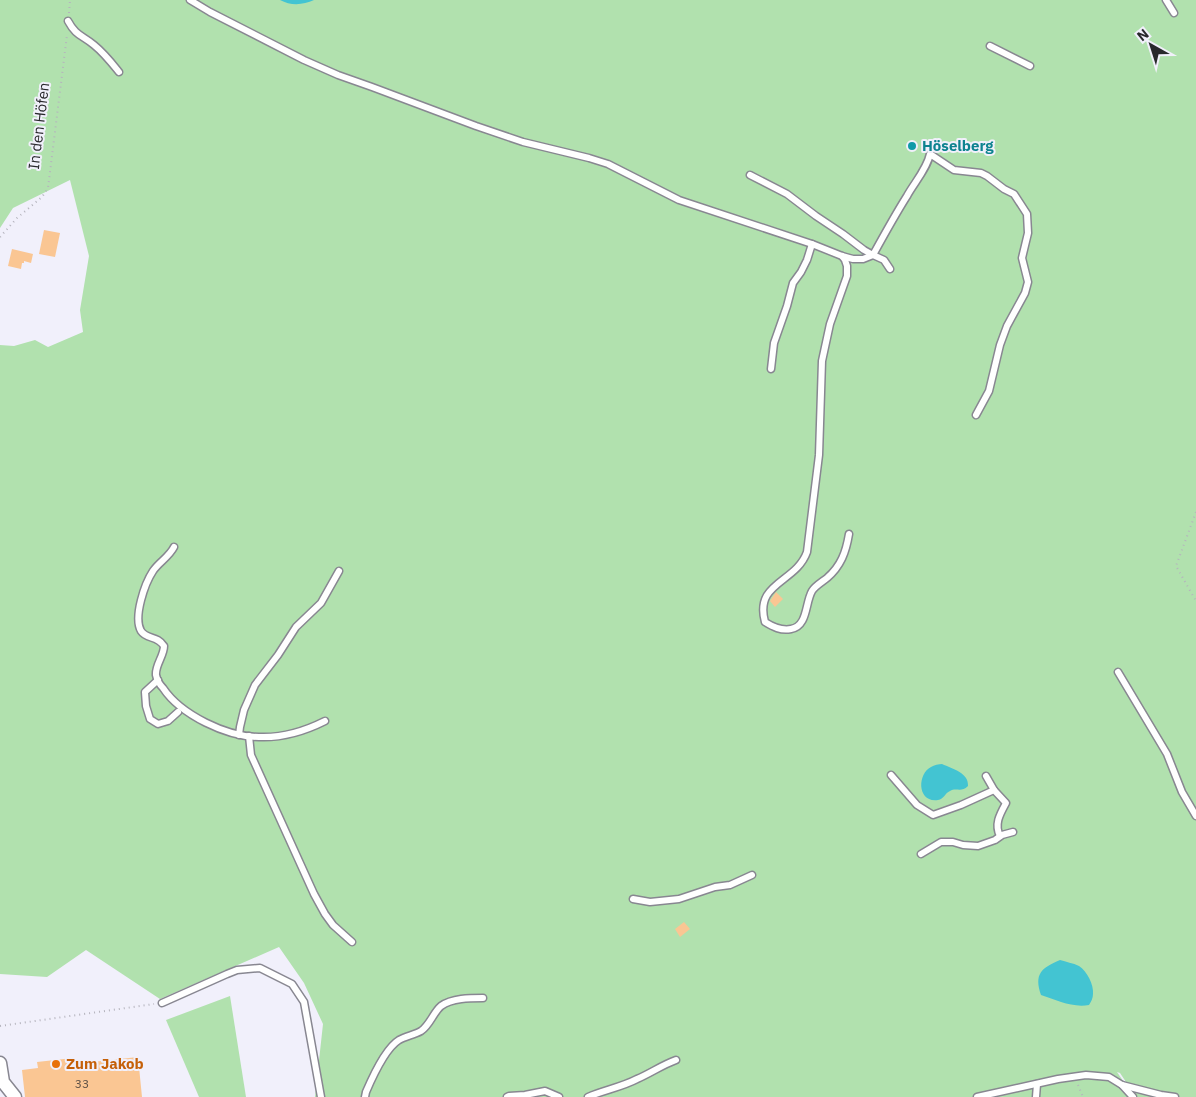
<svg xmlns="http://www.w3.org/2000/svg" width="1196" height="1097" viewBox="0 0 1196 1097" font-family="'IBM Plex Sans',sans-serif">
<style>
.green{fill:#b1e1ae}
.water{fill:#43c4d2}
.building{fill:#fac693}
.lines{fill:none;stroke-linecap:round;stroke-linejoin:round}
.service-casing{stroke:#888791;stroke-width:9}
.minor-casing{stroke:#888791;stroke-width:15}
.path{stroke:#b5b4bd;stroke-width:2;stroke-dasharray:1 4;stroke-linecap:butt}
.service{stroke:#fff;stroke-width:6}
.minor{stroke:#fff;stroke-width:12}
.culture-dot{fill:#0f9aa8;stroke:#f1f0fb;stroke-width:2}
.food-dot{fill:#e8710a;stroke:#f1f0fb;stroke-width:2}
.labels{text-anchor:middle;stroke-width:4;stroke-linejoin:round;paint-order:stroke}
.number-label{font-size:12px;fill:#5c5046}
.street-label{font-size:15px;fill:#28282c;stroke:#f1f0fb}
.culture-label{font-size:15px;font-weight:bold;fill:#0d838f;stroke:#f1f0fb;text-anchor:start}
.food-label{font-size:15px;font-weight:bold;fill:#c56008;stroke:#f1f0fb;text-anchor:start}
</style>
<rect width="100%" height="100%" fill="#f1f0fb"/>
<!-- green -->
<g class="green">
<polygon points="0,0 1196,0 1196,1097 1136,1097 1120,1073 1117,1072 1134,1097 315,1097 323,1024 304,983 279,947 160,999 86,950 47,977 0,974 0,345 14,346 35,340 48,347 83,332 80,310 89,256 70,180 13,208 0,228"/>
<polygon points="230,996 246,1097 199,1097 166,1020"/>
</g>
<!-- water -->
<g class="water">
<path d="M280 0H314C303 5 291 6 280 0Z"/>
<path d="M942 764C953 769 969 773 968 786 961 793 956 787 950 791 945 793 944 799 938 800 917 803 917 774 931 767 934 765 939 764 942 764Z"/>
<path d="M1060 960C1066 962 1073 963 1079 966 1087 971 1094 985 1093 994 1093 998 1091 1002 1089 1005 1072 1008 1057 1000 1041 995 1034 974 1041 968 1060 960Z"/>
</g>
<!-- building -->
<g class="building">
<polygon points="44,230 60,233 55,257 39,254"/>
<polygon points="12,249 33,254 31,263 24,261 24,263 22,263 21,269 8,266"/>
<polygon points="776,592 783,599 775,607 770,601"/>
<polygon points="684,922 690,929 680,937 675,929"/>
<polygon points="138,1057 142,1097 25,1097 22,1070 38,1068 37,1062 73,1058 74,1064"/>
</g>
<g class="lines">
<!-- service casing -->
<g class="service-casing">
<g id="service">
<polyline points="190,0 210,12 304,60 338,75 372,87 476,126 523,142 589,158 608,164 679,200 812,244 842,256 853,259 863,259 873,255 864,250 843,234 816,216 787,194 750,175"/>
<polyline points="1166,0 1174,13"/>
<path d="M68 21C76 36 82 35 94 45 104 53 111 62 119 72"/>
<polyline points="990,46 1030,66"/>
<path d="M842 256 845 260 847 266V276L830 324 822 361 819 455 807 552C796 583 754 582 765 622 773 627 781 631 791 629 808 626 805 603 812 591 815 586 822 582 827 578 841 566 846 552 849 534"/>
<path d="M890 269 884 260 873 255C884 235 895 215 907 196 914 183 927 169 930 154L954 170 981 173 987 176 1004 189 1014 194 1027 214 1028 233 1022 258 1028 282 1025 293 1007 326 1000 345 989 391 976 415"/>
<polyline points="771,369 774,343 787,306 793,283 801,272 807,260 812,244"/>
<path d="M174 547C169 557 159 562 153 571 145 583 133 617 141 631 147 640 157 635 164 646 164 656 155 665 156 675 157 680 160 685 163 688 181 715 227 737 259 737 281 738 305 731 325 721"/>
<polyline points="1118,672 1167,754 1182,792 1196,816"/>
<polyline points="158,680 145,692 146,706 150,719 158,724 168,721 178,712"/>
<polyline points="239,735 240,727 244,710 255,685 278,655 296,627 321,603 339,571"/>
<polyline points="249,736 251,755 314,894 325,914 333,925 352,942"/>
<polyline points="891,775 917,805 933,815 961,805 994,790"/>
<path d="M986 776 994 790 1006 803C1000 814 994 824 1000 836"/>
<polyline points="921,854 941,842 953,842 963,845 978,846 995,840 1002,835 1013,832"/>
<polyline points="633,899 650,902 679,899 715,887 730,885 752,875"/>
<polyline points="162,1003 227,974 237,970 260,968 292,984 304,1002 321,1097"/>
<polyline points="1122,1085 1161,1095 1175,1097"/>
<path d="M365 1097 366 1092C372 1078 386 1048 399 1040 406 1036 414 1035 421 1031 430 1025 433 1013 441 1006 452 998 470 998 483 998"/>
<polyline points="507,1097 509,1096 525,1095 545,1091 559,1097"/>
<path d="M588 1097C604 1090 622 1087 637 1079 651 1073 662 1065 676 1060"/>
<polyline points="977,1097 1058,1079 1086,1075 1109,1077 1122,1085 1133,1097"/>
<polyline points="1036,1097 1037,1084"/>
</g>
</g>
<!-- minor casing -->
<g class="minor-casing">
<polyline id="minor" points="0,1063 3,1082 15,1097"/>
</g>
<!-- path -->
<g class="path">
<polyline points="69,13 70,0"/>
<polyline points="0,237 17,218 42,197 48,188 67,35"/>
<polyline points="1196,512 1176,566 1196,601"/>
<polyline points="0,1026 154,1004"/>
<polyline points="1078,1085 1083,1097"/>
</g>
<!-- service -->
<use href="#service" class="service"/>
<!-- minor -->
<use href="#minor" class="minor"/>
</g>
<!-- markers -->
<circle class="culture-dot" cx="912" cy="146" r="5"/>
<circle class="food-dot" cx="56" cy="1064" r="5"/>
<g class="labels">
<!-- number labels -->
<g class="number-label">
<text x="82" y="1088">33</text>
</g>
<!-- street labels -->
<g class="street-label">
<text transform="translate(39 126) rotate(-83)" y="5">In den Höfen</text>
</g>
<!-- culture labels -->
<g class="culture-label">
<text x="922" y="151">Höselberg</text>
</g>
<!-- food labels -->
<g class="food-label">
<text x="66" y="1069">Zum Jakob</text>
</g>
</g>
<!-- north arrow -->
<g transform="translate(1151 45) rotate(321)" stroke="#f1f0fb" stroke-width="4" paint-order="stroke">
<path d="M0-4L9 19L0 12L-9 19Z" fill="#28282c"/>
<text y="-8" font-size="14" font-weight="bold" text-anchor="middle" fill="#28282c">N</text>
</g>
</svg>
